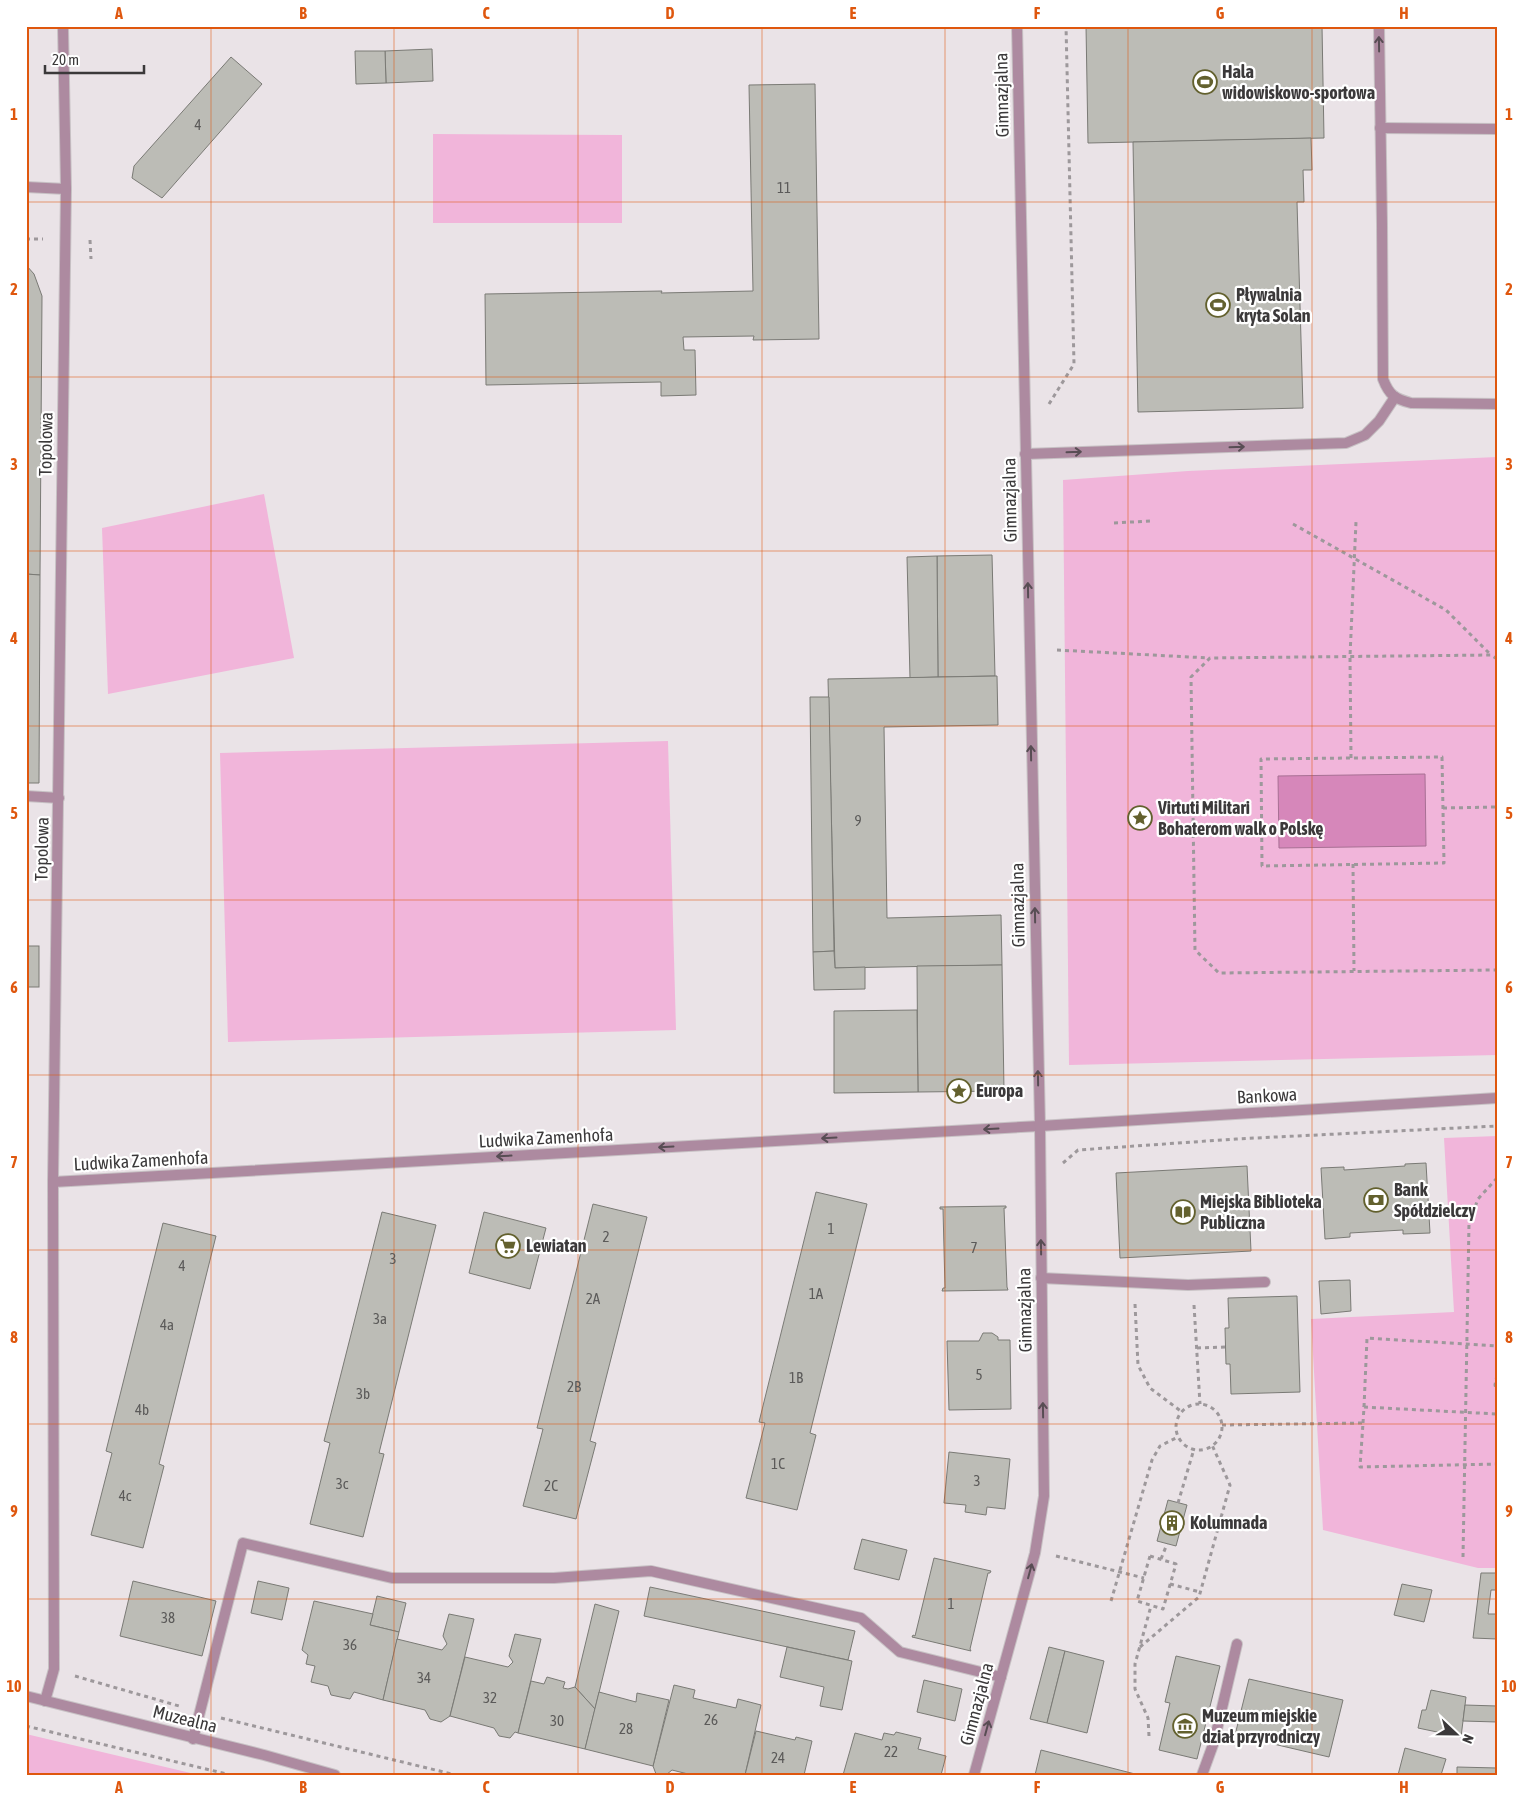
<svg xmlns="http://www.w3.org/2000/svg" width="1523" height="1801" viewBox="0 0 1523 1801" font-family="'Asap Condensed',sans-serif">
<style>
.green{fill:#f1b5da}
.water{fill:#d687ba;stroke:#a87094}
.building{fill:#bcbcb6;stroke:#7a7a75}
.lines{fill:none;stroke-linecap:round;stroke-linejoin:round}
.lane-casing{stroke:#c7c1c4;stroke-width:12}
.street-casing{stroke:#c7c1c4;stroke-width:12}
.path{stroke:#9d989b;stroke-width:3;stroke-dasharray:4 4;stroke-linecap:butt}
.lane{stroke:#ad8aa0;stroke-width:10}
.street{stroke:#ad8aa0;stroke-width:10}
.oneway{stroke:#584d54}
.grid{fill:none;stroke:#df570e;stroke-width:1;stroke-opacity:0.55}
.labels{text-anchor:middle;stroke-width:4.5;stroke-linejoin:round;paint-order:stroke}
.number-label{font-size:15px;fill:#5b5a59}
.poi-label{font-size:18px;font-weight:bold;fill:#3b393a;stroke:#fff;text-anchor:start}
.street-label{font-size:18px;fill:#3b393a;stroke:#fff}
.neatline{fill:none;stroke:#df570e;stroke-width:2}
.grid-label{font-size:16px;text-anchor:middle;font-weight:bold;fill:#df570e}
</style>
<rect width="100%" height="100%" fill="#eae3e7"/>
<!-- green -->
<g class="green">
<polygon points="433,134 622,135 622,223 433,223"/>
<polygon points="1497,457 1497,1055 1069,1065 1063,480 1188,471"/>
<polygon points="264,494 294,658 108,694 102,528"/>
<polygon points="668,741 676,1030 228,1042 220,753"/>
<polygon points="1497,1136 1497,1568 1478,1568 1323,1530 1311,1319 1454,1312 1444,1138"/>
<polygon points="26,1734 199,1775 26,1775"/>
</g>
<!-- water -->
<polygon class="water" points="1425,774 1426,846 1279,848 1278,776"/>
<!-- building -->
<g class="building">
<polygon points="1086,26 1322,26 1324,138 1088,143"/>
<polygon points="432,49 433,81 386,83 385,51"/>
<polygon points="355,51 385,51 386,83 356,84"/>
<polygon points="231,57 262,84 162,198 132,178 134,166"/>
<polygon points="815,84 819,339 753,340 754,336 683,337 684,350 695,350 696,395 661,396 661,382 486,385 485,294 662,291 661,293 753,291 749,85"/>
<polygon points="1311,138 1312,170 1303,170 1304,202 1297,202 1303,408 1138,412 1133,142"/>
<polygon points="26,265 34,274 42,296 40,575 26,574"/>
<polygon points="992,555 995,676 938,677 937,556"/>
<polygon points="937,556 938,677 910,678 907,557"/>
<polygon points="26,574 40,575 39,783 26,783"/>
<polygon points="997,676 998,725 884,727 887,918 1001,915 1002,965 835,968 828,679"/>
<polygon points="810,697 829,697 834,951 813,952"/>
<rect x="26" y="946" width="13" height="41"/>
<polygon points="834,951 835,968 865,967 865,989 814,990 813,952"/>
<polygon points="1002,965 1004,1091 918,1092 917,966"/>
<polygon points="917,1010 918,1092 834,1093 834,1011"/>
<polygon points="1426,1163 1430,1233 1403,1234 1403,1230 1350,1233 1350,1237 1325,1239 1321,1168 1344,1167 1344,1170 1405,1166 1405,1164"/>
<polygon points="1247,1166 1251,1251 1120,1258 1116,1173"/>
<polygon points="816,1192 867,1204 810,1433 816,1435 797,1510 746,1498 765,1423 759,1422"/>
<polygon points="593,1204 647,1217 590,1441 596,1443 576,1519 523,1506 543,1429 537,1428"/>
<polygon points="1006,1206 1006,1208 1004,1208 1007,1287 1008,1290 942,1291 943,1288 945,1288 943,1209 940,1209 940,1207"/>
<polygon points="382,1212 436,1225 379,1453 384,1454 363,1537 310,1524 330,1443 324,1441"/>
<polygon points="484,1212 546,1228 530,1289 469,1273"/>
<polygon points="163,1223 216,1236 159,1464 164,1466 143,1548 91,1535 112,1453 106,1451"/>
<polygon points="1350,1280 1351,1311 1321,1314 1319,1281"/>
<polygon points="1297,1296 1300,1392 1231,1394 1230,1364 1226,1364 1225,1328 1229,1328 1228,1298"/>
<polygon points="983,1333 992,1333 998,1337 998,1340 1010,1340 1011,1409 949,1410 947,1341 979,1341"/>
<polygon points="949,1452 1010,1459 1005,1509 987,1507 986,1515 965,1512 966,1505 944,1503"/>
<polygon points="1168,1500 1187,1505 1176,1546 1157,1541"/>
<polygon points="862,1539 907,1550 899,1580 854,1569"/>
<polygon points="934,1558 991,1571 990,1573 988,1573 970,1649 971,1651 912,1637 913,1635 915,1636"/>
<polygon points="1481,1573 1497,1573 1497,1590 1491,1590 1488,1614 1497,1614 1497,1639 1473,1638"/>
<polygon points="133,1581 216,1601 202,1656 120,1636"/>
<polygon points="258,1581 289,1588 282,1620 251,1613"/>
<polygon points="1402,1584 1432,1590 1424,1622 1394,1615"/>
<polygon points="650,1587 855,1631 848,1660 644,1616"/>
<polygon points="377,1596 406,1603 399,1632 370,1625"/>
<polygon points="314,1601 373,1614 370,1625 399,1632 383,1700 354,1692 350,1699 331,1695 328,1686 311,1682 315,1666 306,1664 308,1655 302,1650"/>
<polygon points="595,1604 619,1611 595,1709 575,1687"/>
<polygon points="449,1614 474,1619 450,1716 441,1722 430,1719 425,1710 383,1700 397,1639 442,1650 447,1644 443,1636"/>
<polygon points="515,1634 541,1639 518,1733 515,1732 510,1738 499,1736 494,1728 450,1716 465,1657 508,1667 513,1662 509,1656"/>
<polygon points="787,1647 852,1661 842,1710 820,1706 824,1687 780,1677"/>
<polygon points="1049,1647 1065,1651 1047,1723 1030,1719"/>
<polygon points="1065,1651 1104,1661 1087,1733 1047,1723"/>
<polygon points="1176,1656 1220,1666 1197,1759 1159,1750 1170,1703 1165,1702"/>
<polygon points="547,1677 565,1682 563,1688 568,1689 575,1687 595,1709 585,1749 518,1733 531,1681 544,1684"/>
<polygon points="1249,1679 1343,1700 1329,1757 1235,1735"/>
<polygon points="924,1680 962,1689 955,1721 917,1712"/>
<polygon points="674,1685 695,1690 693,1698 736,1708 738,1699 761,1705 745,1775 692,1775 672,1770 666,1775 656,1774 653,1766"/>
<polygon points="1431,1690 1466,1697 1461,1737 1418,1728 1422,1710 1426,1710"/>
<polygon points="599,1692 636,1702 637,1693 669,1700 653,1766 585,1749"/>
<polygon points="1465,1705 1497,1706 1497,1722 1463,1721"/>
<polygon points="756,1731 795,1740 796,1737 812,1741 804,1775 745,1775"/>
<polygon points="896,1732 921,1738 918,1749 946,1756 941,1775 843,1775 855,1733 882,1740 884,1733 894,1735"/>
<polygon points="1405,1748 1446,1759 1441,1775 1398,1775"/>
<polygon points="1041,1750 1139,1775 1035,1775"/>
<polygon points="1457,1767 1497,1768 1497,1775 1457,1775"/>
</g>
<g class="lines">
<!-- lane casing -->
<g class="lane-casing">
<g id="lane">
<path d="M1379 26 1382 224 1383 379C1389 395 1395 399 1411 403L1497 404"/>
<polyline points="1380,128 1497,129"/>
<polyline points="26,187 66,189"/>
<polyline points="1025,454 1346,443 1365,435 1379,421 1395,397"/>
<polyline points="26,796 59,798"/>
<polyline points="1041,1278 1188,1285 1265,1282"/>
<polyline points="193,1739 243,1543 392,1578 554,1578 651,1571 861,1618 900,1652 1001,1677"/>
<polyline points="1202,1775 1214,1742 1237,1644"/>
</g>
</g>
<!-- street casing -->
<g class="street-casing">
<g id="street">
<polyline points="53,1182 1040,1126 1497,1098"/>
<polyline points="26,1696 264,1755 335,1775"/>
<polyline points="45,1701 54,1669 53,1182 66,189 63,26"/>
<polyline points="974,1775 1035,1553 1044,1496 1040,1126 1017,26"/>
</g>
</g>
<!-- path -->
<g class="path">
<polyline points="26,239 43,239"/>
<polyline points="90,240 91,259"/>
<polyline points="1049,404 1074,364 1066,26"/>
<polyline points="1114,523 1150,521"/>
<polyline points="1293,524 1446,610 1491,655"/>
<polyline points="1057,650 1209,658"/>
<polyline points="1497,659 1491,655 1210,658 1191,677 1195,950 1219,973 1497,970"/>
<polygon points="1442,757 1444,863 1262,866 1261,759"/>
<polyline points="1351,758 1350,656 1356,522"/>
<polyline points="1443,808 1497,807"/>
<polyline points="1353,864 1354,971"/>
<polyline points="1063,1163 1078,1150 1236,1139 1497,1126"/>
<polyline points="1135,1304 1138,1365 1150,1388 1182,1412"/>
<polyline points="1194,1305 1200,1404"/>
<polyline points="1197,1348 1226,1347"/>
<polyline points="1497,1375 1495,1385 1497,1393"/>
<circle cx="1199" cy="1427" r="23"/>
<polyline points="1364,1407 1367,1338 1497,1346"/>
<polyline points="1363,1423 1364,1407 1497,1414"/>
<polyline points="1222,1425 1363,1423 1360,1467 1497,1464"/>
<polyline points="1178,1503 1194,1449"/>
<polyline points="1056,1556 1144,1578"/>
<polygon points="1150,1556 1176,1564 1163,1609 1137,1601"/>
<polyline points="1463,1557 1469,1223 1478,1199 1497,1178"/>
<polyline points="1161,1559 1167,1544"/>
<polyline points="1170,1584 1200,1592"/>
<polyline points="1111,1601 1152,1460 1160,1446 1178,1437"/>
<polyline points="1140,1647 1199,1597 1230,1485 1212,1445"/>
<polyline points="75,1676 179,1706"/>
<polyline points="221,1718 456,1775"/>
<polyline points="26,1726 231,1775"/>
<polyline points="1149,1736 1148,1718 1135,1689 1135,1664 1151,1606"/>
</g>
<!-- lane -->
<use href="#lane" class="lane"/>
<!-- street -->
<use href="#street" class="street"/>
</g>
<!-- one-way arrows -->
<defs><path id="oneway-shaft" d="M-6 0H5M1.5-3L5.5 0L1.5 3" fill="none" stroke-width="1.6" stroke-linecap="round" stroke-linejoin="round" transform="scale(1.25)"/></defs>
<g class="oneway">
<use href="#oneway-shaft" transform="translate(1379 44) rotate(-91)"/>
<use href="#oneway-shaft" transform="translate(1237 447) rotate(-2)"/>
<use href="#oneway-shaft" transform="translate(1074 452) rotate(-2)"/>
<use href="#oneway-shaft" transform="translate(1028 590) rotate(-91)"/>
<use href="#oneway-shaft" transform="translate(1031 753) rotate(-91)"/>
<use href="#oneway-shaft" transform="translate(1035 915) rotate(-91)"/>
<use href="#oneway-shaft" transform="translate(1038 1078) rotate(-91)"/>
<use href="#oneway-shaft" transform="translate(991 1129) rotate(177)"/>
<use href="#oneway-shaft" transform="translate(829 1138) rotate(177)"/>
<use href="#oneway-shaft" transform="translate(666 1147) rotate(177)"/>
<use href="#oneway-shaft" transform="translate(504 1156) rotate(177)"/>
<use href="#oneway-shaft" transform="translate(1041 1247) rotate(-91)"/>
<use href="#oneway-shaft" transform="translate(1043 1410) rotate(-91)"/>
<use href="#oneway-shaft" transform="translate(1030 1571) rotate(-75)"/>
<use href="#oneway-shaft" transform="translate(987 1728) rotate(-75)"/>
</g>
<!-- grid -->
<path class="grid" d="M211 26V1775M394 26V1775M578 26V1775M762 26V1775M945 26V1775M1128 26V1775M1312 26V1775M26 202H1497M26 377H1497M26 551H1497M26 726H1497M26 900H1497M26 1075H1497M26 1250H1497M26 1424H1497M26 1599H1497"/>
<!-- icons -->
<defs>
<g id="stadium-ring" transform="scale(1.25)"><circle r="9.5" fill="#fff" stroke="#63612e" stroke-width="1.5"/><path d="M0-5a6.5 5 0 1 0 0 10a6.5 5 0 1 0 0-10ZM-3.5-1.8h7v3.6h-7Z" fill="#63612e"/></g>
<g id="sight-ring" transform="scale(1.25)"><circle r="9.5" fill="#fff" stroke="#63612e" stroke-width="1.5"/><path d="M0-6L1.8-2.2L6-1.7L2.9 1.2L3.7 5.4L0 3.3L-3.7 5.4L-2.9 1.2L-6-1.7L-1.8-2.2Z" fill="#63612e"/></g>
<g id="bank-ring" transform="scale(1.25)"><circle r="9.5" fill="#fff" stroke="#63612e" stroke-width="1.5"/><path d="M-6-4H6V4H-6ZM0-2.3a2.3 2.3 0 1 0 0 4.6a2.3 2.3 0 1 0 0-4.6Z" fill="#63612e"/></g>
<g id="library-ring" transform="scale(1.25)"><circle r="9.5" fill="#fff" stroke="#63612e" stroke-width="1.5"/><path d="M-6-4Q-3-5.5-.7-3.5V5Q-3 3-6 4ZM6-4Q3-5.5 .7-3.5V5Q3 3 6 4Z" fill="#63612e"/></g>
<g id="supermarket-ring" transform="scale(1.25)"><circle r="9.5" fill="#fff" stroke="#63612e" stroke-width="1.5"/><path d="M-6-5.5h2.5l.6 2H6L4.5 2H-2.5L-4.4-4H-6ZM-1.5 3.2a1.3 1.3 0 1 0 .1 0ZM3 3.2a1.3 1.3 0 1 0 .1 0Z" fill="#63612e"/></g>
<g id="building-ring" transform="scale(1.25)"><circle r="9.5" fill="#fff" stroke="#63612e" stroke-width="1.5"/><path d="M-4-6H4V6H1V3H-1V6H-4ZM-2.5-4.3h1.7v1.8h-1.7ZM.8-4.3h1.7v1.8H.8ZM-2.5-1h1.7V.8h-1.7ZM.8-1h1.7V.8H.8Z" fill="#63612e"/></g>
<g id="museum-ring" transform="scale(1.25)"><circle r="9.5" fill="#fff" stroke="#63612e" stroke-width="1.5"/><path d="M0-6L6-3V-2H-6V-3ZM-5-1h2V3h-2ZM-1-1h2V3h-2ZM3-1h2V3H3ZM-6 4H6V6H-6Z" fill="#63612e"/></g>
</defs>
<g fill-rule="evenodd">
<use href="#stadium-ring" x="1205" y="82"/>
<use href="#stadium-ring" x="1218" y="305"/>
<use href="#sight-ring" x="1140" y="818"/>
<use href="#sight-ring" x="959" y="1091"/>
<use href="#bank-ring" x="1376" y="1200"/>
<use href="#library-ring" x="1183" y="1212"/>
<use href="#supermarket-ring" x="508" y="1246"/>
<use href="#building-ring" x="1172" y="1523"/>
<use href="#museum-ring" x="1185" y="1726"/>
</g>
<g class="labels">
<!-- number labels -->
<g class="number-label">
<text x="198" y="130">4</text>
<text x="784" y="193">11</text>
<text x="858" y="826">9</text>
<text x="831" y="1234">1</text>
<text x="606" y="1242">2</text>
<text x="974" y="1253">7</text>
<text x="393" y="1264">3</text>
<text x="182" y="1271">4</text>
<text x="816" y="1299">1A</text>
<text x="593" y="1304">2A</text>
<text x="380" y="1324">3a</text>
<text x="167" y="1330">4a</text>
<text x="979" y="1380">5</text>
<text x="796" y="1383">1B</text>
<text x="574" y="1392">2B</text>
<text x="363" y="1399">3b</text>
<text x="142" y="1415">4b</text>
<text x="778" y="1469">1C</text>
<text x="977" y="1486">3</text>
<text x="342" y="1489">3c</text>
<text x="551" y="1491">2C</text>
<text x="125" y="1501">4c</text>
<text x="951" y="1609">1</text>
<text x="168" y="1623">38</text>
<text x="350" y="1650">36</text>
<text x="424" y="1683">34</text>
<text x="490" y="1703">32</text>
<text x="711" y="1725">26</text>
<text x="557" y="1726">30</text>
<text x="626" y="1734">28</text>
<text x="891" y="1757">22</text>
<text x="778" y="1763">24</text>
</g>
<!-- poi labels -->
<g class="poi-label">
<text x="1222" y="78">Hala<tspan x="1222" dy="21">widowiskowo-sportowa</tspan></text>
<text x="1236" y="301">Pływalnia<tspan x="1236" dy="21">kryta Solan</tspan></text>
<text x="1158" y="814">Virtuti Militari<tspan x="1158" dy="21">Bohaterom walk o Polskę</tspan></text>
<text x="976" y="1097">Europa</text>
<text x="1394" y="1196">Bank<tspan x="1394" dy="21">Spółdzielczy</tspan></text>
<text x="1200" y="1208">Miejska Biblioteka<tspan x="1200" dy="21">Publiczna</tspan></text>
<text x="526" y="1252">Lewiatan</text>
<text x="1190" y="1529">Kolumnada</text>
<text x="1202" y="1722">Muzeum miejskie<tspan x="1202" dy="21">dział przyrodniczy</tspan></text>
</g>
<!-- street labels -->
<g class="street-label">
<text transform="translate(1002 95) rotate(-91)" y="6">Gimnazjalna</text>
<text transform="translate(46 444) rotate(-89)" y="6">Topolowa</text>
<text transform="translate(1010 500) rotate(-91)" y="6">Gimnazjalna</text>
<text transform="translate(42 849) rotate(-89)" y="6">Topolowa</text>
<text transform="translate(1018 905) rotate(-91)" y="6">Gimnazjalna</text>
<text transform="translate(1267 1096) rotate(-3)" y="6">Bankowa</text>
<text transform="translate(546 1138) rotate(-3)" y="6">Ludwika Zamenhofa</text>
<text transform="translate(141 1161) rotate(-3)" y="6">Ludwika Zamenhofa</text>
<text transform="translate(1025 1310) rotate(-91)" y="6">Gimnazjalna</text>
<text transform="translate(977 1704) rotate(-75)" y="6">Gimnazjalna</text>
<text transform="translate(185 1719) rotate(14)" y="6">Muzealna</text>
</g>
</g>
<!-- border -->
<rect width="1523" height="1801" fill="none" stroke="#ffffff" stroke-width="55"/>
<!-- north arrow -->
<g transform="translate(1456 1734) rotate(112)" stroke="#ffffff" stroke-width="4" paint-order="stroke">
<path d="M0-4L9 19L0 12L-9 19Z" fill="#3b393a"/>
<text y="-8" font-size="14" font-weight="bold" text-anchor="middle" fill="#3b393a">N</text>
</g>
<!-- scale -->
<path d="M45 65v8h99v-8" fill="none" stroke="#3b393a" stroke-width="2.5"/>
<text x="52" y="65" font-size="15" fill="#3b393a" stroke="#ffffff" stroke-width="4" paint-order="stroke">20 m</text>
<rect x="28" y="28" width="1468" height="1746" class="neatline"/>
<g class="grid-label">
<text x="119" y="19">A</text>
<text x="303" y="19">B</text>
<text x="486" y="19">C</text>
<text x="670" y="19">D</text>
<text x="853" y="19">E</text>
<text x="1037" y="19">F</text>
<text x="1220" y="19">G</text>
<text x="1404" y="19">H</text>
<text x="14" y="120">1</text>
<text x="1509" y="120">1</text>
<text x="14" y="295">2</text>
<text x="1509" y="295">2</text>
<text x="14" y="470">3</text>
<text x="1509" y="470">3</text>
<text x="14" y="644">4</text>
<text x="1509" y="644">4</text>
<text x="14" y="819">5</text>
<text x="1509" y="819">5</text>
<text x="14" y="993">6</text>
<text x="1509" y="993">6</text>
<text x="14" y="1168">7</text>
<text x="1509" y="1168">7</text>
<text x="14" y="1343">8</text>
<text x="1509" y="1343">8</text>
<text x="14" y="1517">9</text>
<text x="1509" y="1517">9</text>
<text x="14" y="1692">10</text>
<text x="1509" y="1692">10</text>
<text x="119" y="1793">A</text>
<text x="303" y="1793">B</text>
<text x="486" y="1793">C</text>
<text x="670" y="1793">D</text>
<text x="853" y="1793">E</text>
<text x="1037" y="1793">F</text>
<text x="1220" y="1793">G</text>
<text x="1404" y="1793">H</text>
</g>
</svg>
